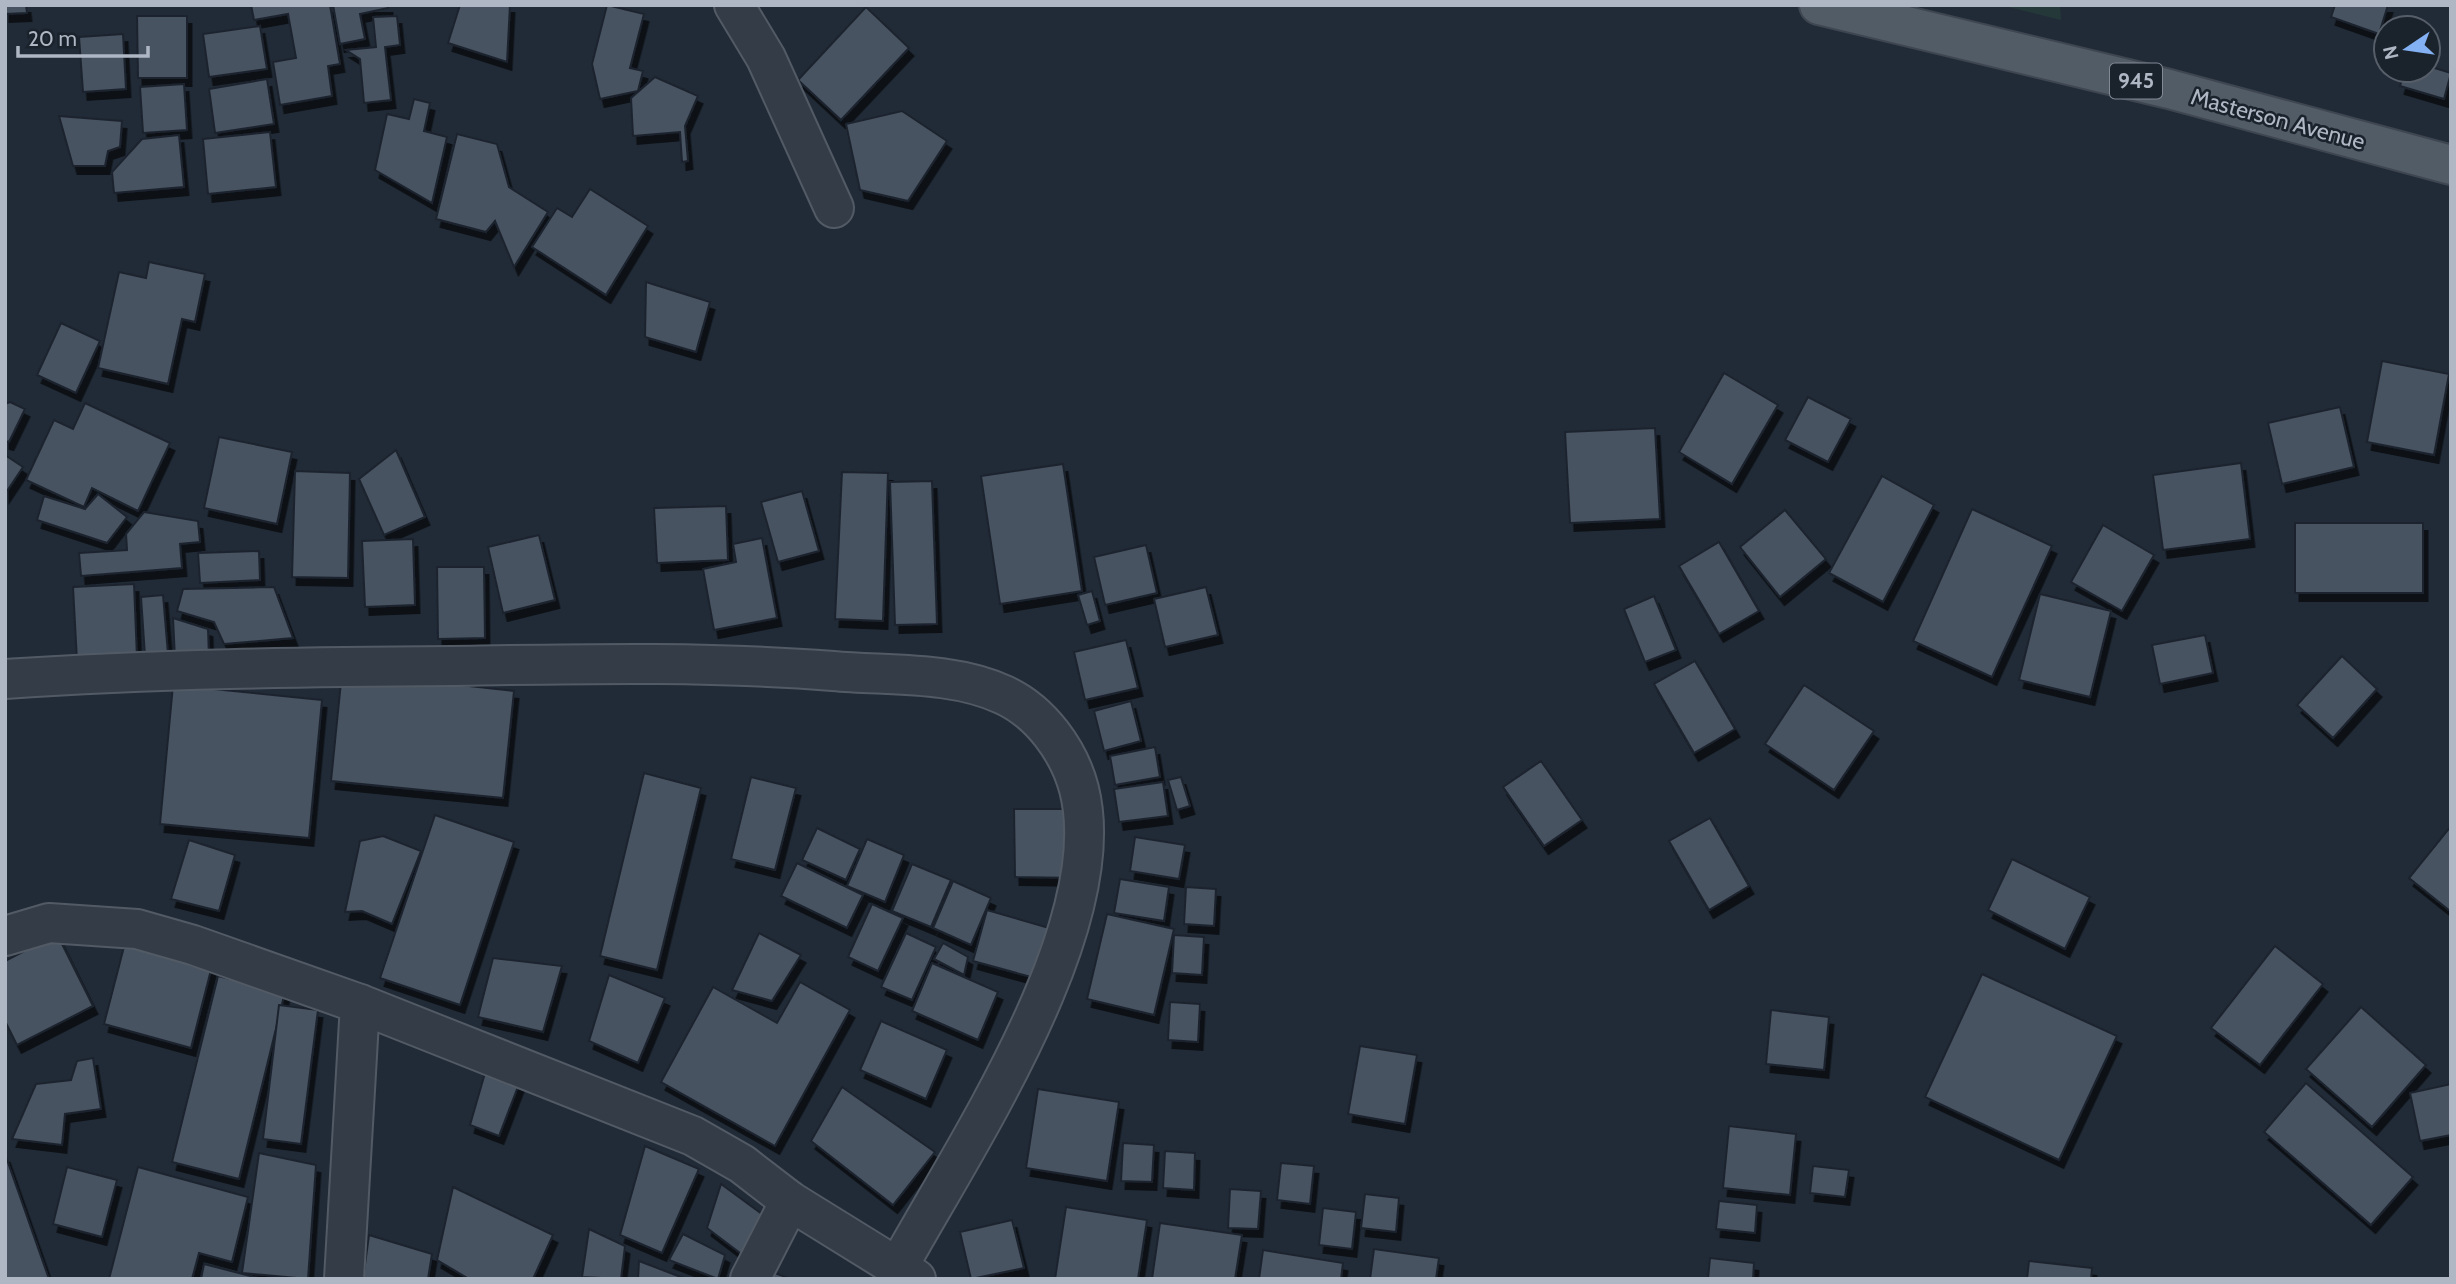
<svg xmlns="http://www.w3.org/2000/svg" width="2456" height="1284" viewBox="0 0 2456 1284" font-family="Cabin,sans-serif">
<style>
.green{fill:#243839}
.building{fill:#475261;stroke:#1c242e;stroke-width:2;filter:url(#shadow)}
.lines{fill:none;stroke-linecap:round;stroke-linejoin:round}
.street-casing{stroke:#525a65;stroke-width:42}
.primary-casing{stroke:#3e4651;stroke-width:42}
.street{stroke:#343d47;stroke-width:38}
.primary{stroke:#525c67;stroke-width:38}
.labels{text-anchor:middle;stroke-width:5;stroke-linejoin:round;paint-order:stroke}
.shield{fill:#1a222c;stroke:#828a96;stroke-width:2}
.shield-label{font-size:21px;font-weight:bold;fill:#afb7c4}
.street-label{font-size:23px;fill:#afb7c4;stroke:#1a222c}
</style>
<defs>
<filter id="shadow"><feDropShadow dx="4.5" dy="8" stdDeviation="0" flood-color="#0009"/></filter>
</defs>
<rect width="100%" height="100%" fill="#212b37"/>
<!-- green -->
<polygon class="green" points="2000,5 2060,5 2061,20"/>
<!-- building -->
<g class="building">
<polygon points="5,5 26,5 27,13 5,14"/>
<polygon points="251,5 330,5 340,64 328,66 332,96 280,105 273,62 296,58 288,14 254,20"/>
<polygon points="333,5 388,5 388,8 360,14 365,39 340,44"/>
<polygon points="460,5 510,5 507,62 448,43"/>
<polygon points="607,5 644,14 630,68 643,71 638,91 600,99 592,64"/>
<polygon points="2335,5 2388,5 2379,34 2331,17"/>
<polygon points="866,7 909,48 841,120 798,80"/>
<polygon points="137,16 187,16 187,78 138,78"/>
<polygon points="397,16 400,45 385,47 391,100 364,103 360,59 346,50 376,47 373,17"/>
<polygon points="260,26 267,69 209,77 203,34"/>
<polygon points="123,34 126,89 83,92 79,37"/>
<polygon points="2428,66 2451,73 2444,99 2400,86 2405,70 2428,70"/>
<polygon points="655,77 698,96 685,126 688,161 682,162 680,132 633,136 631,98"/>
<polygon points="267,79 274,124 215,133 209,89"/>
<polygon points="184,84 187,130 143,133 140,87"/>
<polygon points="414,99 430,103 424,131 447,137 432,203 375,170 387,114 409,119"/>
<polygon points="902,111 947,141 908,201 860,190 846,124"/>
<polygon points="59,116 122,121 120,147 108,151 105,166 73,166"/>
<polygon points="270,132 276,187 208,194 203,139"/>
<polygon points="457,134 497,144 509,187 548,212 514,267 495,221 486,232 436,219"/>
<polygon points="179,135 184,187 114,193 112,172 142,139"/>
<polygon points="590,189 648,226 606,295 532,247 557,208 572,217"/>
<polygon points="149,262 205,274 195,322 182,319 168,384 98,368 119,272 146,278"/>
<polygon points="646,282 710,302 696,352 645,337"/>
<polygon points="61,323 100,341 76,393 37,375"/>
<polygon points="2382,361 2449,374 2434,455 2367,442"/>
<polygon points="1724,373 1778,405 1732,484 1679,452"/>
<polygon points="1808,397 1851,419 1828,462 1785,440"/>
<polygon points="10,402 25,409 9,442 5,441 5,404"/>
<polygon points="85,403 170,443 138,511 92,488 84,507 26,480 54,420 73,429"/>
<polygon points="2340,407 2354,467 2282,484 2268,423"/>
<polygon points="1655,428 1660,519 1570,523 1565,432"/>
<polygon points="219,437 292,452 277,524 204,508"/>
<polygon points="396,450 425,517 384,535 359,479"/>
<polygon points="5,455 23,467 5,494"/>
<polygon points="2241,463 2250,539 2163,550 2153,475"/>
<polygon points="1063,464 1082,591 1000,604 981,476"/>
<polygon points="295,471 350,473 348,578 292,577"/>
<polygon points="842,472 888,473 883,621 835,619"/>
<polygon points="1882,476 1934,505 1883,602 1829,573"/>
<polygon points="932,481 937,624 895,625 890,482"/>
<polygon points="802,491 819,551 778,562 761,502"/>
<polygon points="98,494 127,517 107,543 37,520 44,496 85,509"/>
<polygon points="726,506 728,560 657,563 654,508"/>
<polygon points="1972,509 2052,546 1992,677 1913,641"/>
<polygon points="1785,510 1826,559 1780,597 1740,547"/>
<polygon points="144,512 198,521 200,542 180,544 182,568 81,576 79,553 127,550 126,534"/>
<rect x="2295" y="523" width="128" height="70"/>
<polygon points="2103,525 2154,555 2122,611 2071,582"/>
<polygon points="539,535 555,600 503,613 488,547"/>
<polygon points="762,538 777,618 714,630 703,569 736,562 733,544"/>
<polygon points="413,539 415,605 365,607 362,541"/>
<polygon points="1719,542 1759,611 1719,634 1679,566"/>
<polygon points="1146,545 1157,593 1105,605 1094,557"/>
<polygon points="259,551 260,580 200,583 198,553"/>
<polygon points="437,567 484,567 485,638 438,639"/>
<polygon points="134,584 137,658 77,661 73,587"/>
<polygon points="274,587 293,638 224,644 214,622 177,611 183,589"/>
<polygon points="1206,587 1218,635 1165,647 1154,599"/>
<polygon points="1092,591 1100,621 1087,625 1078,595"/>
<polygon points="2040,594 2111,611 2090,697 2019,680"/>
<polygon points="163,595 168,654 145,656 141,597"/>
<polygon points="1654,596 1676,650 1645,662 1624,609"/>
<polygon points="173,618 208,629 209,657 175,659"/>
<polygon points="2205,635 2213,673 2160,684 2152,645"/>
<polygon points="1126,640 1138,688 1085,700 1074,652"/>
<polygon points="2342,656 2377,689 2333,738 2297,705"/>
<polygon points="1695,661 1735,729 1694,753 1654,684"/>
<polygon points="342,672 514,691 503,798 331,781"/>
<polygon points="173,685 322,700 309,838 160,824"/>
<polygon points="1804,685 1874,731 1834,790 1765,744"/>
<polygon points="1131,701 1141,741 1104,751 1094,711"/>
<polygon points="1155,747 1160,777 1115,785 1110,756"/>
<polygon points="1541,761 1582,820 1544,846 1503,787"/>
<polygon points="644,773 701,788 657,970 600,956"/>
<polygon points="751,777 796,788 775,870 731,859"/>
<polygon points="1181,777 1190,806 1177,810 1168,780"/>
<polygon points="1163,782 1168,816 1119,822 1114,789"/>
<polygon points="1014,809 1075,809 1075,878 1015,877"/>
<polygon points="435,815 514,842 460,1005 380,978"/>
<polygon points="1710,818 1749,886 1709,910 1669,841"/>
<polygon points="2451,826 2451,910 2450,911 2409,878"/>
<polygon points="817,828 860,849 846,880 802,860"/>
<polygon points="383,836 421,851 392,924 362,911 345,912 360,841"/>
<polygon points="1135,837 1185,845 1179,879 1130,871"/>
<polygon points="867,839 904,855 885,902 847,886"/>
<polygon points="189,840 235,855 219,911 171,899"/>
<polygon points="2012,859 2090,897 2065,949 1988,910"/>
<polygon points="797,863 863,895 847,928 781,896"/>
<polygon points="912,864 951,880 931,927 892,911"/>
<polygon points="1120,879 1169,887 1164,921 1114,913"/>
<polygon points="953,881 991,898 971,945 933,928"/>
<polygon points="1186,887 1216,889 1214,926 1184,924"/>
<polygon points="872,904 903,918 878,971 848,957"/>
<polygon points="987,910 1056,930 1042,980 973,961"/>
<polygon points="1107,914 1174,929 1154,1015 1087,999"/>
<polygon points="759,933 801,955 772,1001 732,990"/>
<polygon points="906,933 936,947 912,1000 881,987"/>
<polygon points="57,934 93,1006 17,1045 5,1021 5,961"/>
<polygon points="1174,935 1204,937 1202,975 1172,973"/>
<polygon points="126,939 213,962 191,1048 104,1024"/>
<polygon points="943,943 968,957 964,975 934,959"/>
<polygon points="2275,946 2323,984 2260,1065 2211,1028"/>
<polygon points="493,958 562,966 543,1032 478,1017"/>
<polygon points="932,963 998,992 978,1040 912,1011"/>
<polygon points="1982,974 2117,1036 2059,1160 1925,1097"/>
<polygon points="609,975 665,998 638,1063 589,1041"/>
<polygon points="218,976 285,992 239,1179 172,1162"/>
<polygon points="800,982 850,1010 775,1146 661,1082 713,987 777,1023"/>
<polygon points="1170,1002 1200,1004 1198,1042 1168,1040"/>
<polygon points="279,1005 318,1010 301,1144 263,1139"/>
<polygon points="2361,1007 2426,1065 2372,1127 2306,1069"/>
<polygon points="1771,1010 1829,1017 1824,1070 1766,1064"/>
<polygon points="881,1021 947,1050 926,1099 860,1070"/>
<polygon points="1360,1046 1417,1055 1405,1124 1348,1114"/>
<polygon points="93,1058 101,1109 65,1114 62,1145 12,1139 36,1084 71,1080 77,1061"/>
<polygon points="485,1073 519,1084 499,1136 470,1125"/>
<polygon points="2306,1083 2413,1177 2371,1225 2264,1132"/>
<polygon points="2451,1084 2451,1135 2420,1141 2410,1093"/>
<polygon points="842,1087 935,1152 893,1205 811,1141"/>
<polygon points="1038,1089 1119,1102 1107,1181 1026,1168"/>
<polygon points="1729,1126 1796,1134 1790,1195 1723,1188"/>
<polygon points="1123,1143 1154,1145 1152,1182 1121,1181"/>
<polygon points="645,1146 699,1169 662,1253 620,1235"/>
<polygon points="1165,1151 1195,1153 1194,1190 1163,1188"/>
<polygon points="259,1153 316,1165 308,1279 242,1273"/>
<polygon points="5,1154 49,1279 5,1279"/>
<polygon points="1281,1163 1314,1166 1310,1204 1277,1200"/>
<polygon points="1813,1166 1849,1170 1845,1197 1810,1193"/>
<polygon points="67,1167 117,1180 102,1237 53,1224"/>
<polygon points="138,1167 248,1197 232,1262 199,1253 192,1279 109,1279"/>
<polygon points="721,1184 766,1217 744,1256 707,1228"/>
<polygon points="453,1187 553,1235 533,1279 469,1279 437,1260"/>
<polygon points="1230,1189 1261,1191 1258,1229 1228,1228"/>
<polygon points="1365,1194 1399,1198 1396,1232 1361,1228"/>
<polygon points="1719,1201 1757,1205 1755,1233 1716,1229"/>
<polygon points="1066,1207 1147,1220 1138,1279 1055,1279"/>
<polygon points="1323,1208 1356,1212 1352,1249 1319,1245"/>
<polygon points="1012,1220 1024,1268 971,1279 960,1232"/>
<polygon points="1160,1223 1242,1235 1235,1279 1152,1279"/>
<polygon points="589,1229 625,1246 621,1279 582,1277"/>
<polygon points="683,1234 725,1255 718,1279 669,1260"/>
<polygon points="369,1235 432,1254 428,1279 363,1279"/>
<polygon points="1374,1249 1439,1258 1436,1279 1370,1279"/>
<polygon points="1263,1250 1343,1263 1341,1279 1259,1279"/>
<polygon points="1710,1258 1754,1263 1753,1279 1708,1279"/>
<polygon points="639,1261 686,1279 638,1279"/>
<polygon points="2029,1261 2092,1268 2091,1279 2027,1279"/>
<polygon points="204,1264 262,1279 201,1279"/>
<polygon points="772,1272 791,1279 769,1279"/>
</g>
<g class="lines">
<!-- street casing -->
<g class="street-casing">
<g id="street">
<polyline points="734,5 766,58 834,208"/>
<path d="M5 679C154 669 303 667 452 666 580 664 705 661 833 671 888 676 953 671 1004 695 1041 712 1069 751 1079 789 1114 925 963 1149 898 1267"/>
<polyline points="5,936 49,923 137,929 193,945 360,1004 693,1136 742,1164 790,1201 916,1279"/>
<polyline points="344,1279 360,1004"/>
<polyline points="750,1279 790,1201"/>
</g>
</g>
<!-- primary casing -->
<g class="primary-casing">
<polyline id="primary" points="1819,5 2169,89 2451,165"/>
</g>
<!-- street -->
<use href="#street" class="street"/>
<!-- primary -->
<use href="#primary" class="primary"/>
</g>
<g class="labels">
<!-- shield labels -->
<rect class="shield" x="2110" y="63.5" width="52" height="35" rx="5"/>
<g class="shield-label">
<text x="2136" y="88">945</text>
</g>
<!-- street labels -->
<g class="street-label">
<text transform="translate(2278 119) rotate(15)" y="8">Masterson Avenue</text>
</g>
</g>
<!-- border -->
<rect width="2456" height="1284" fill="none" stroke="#afb7c4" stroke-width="14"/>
<!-- north arrow -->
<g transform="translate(2407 49) rotate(257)"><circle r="33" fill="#1a222c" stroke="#565e69" stroke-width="2"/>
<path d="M0-5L12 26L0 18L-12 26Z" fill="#83b1f4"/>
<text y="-10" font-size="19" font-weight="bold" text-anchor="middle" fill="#afb7c4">N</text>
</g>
<!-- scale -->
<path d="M18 46v10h130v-10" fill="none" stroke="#afb7c4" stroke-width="3.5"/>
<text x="28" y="46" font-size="21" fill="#afb7c4" stroke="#1a222c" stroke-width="5" paint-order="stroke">20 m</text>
</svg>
